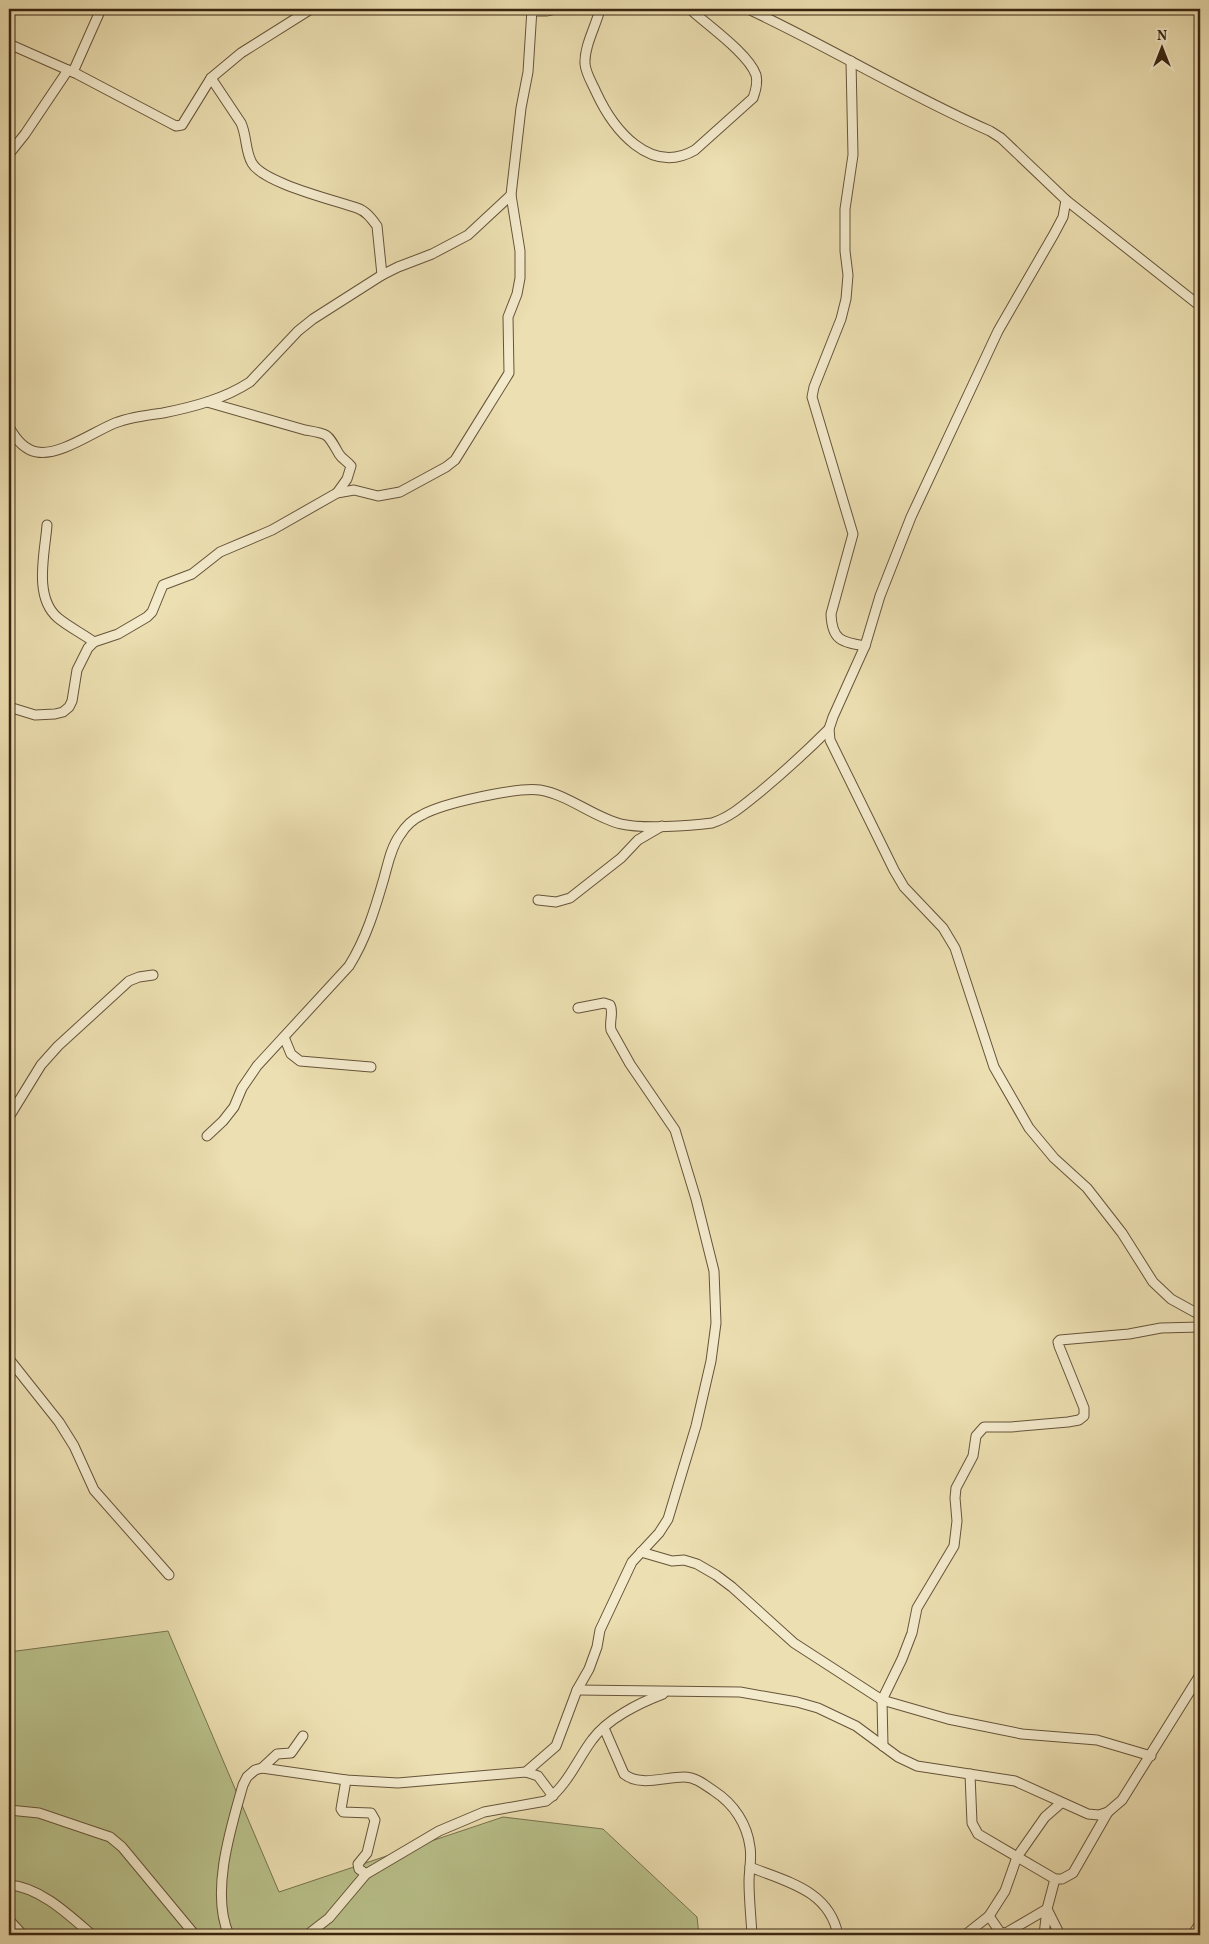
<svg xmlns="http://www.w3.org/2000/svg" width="1209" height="1944" viewBox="0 0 1209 1944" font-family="Vollkorn,serif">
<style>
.green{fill:#b9c18b;stroke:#79734e}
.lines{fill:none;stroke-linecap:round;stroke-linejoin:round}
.minor-casing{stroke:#665439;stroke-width:11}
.minor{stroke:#f3eacc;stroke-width:9}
</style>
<rect width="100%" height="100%" fill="#ecdfb1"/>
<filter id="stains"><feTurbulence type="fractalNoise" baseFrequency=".004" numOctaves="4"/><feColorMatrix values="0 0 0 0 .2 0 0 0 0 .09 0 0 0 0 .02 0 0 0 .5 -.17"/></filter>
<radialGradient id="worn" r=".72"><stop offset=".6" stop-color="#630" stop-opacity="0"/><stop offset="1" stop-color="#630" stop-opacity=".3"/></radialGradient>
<!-- green -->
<polygon class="green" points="168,1631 279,1892 503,1817 603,1829 697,1917 699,1935 9,1935 9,1652"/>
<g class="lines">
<!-- minor casing -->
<g class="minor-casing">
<g id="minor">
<path d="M600 9C596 26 584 46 585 64 586 74 592 83 596 92 613 129 650 176 695 150L753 98C756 90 758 83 756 75 748 53 707 25 690 9"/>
<path d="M748 9C830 47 907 95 990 131L1001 138 1066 200 1200 306"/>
<polyline points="532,11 547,11 556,9"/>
<polyline points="9,44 77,74 172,124 176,126 182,125 211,78 241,53 311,9"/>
<path d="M851 61 853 155 845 209V251L848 275 846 299 841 319 814 387 812 397 853 534 831 614C832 640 841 642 865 646"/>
<polyline points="73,72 101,9"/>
<path d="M211 78 241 123C247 136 245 151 252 163 263 183 334 200 357 208 366 211 371 218 377 226L382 275"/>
<polyline points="9,154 25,134 68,70"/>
<polyline points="1066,200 1063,217 1054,234 998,331 911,517 880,596 865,646 833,717 829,729 830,740 894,870 904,887 943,928 955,948 994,1067 1029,1128 1054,1158 1087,1188 1122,1233 1153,1282 1171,1299 1200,1315"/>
<path d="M207 402 305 430C329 434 327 433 339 454 342 459 347 461 351 466L347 479 337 493"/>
<path d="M9 427C15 438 24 450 37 452 60 456 93 432 115 423 130 417 147 415 163 413 193 407 224 399 250 382L298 331 313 319 382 275 398 267 432 254 468 235 511 195"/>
<path d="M47 525C45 553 33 597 58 618 69 627 83 634 94 642"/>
<polyline points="9,707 35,715 55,714 63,712 69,707 72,701 77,670 88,648 94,642 118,634 147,617 152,612 163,585 192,574 220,552 272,530 337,493 354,490 378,496 400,492 446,467 455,460 509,373 508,317 517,294 520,278 520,251 511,195 521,108 528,72 532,9"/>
<polyline points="538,900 556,902 570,898 621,858 638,840 662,826"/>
<polyline points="284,1037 291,1054 300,1061 371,1067"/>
<polyline points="9,1117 41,1065 58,1046 129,981 139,977 153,975"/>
<path d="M207 1136 223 1121 234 1107 242 1088 257 1066 349 966C366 939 375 909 384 878 388 864 391 847 400 835 405 827 413 819 422 815 443 803 517 787 540 790 569 795 593 817 621 824 643 829 689 826 712 823 731 817 745 804 760 792 784 772 807 751 829 729"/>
<polyline points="9,1359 59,1422 74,1446 94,1490 169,1575"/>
<polyline points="641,1552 672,1561 684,1560 697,1564 716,1575 732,1587 794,1643 882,1700 948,1719 1022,1734 1097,1740 1151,1756"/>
<polyline points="577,1690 740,1692 797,1702 818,1708 856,1726 898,1757 917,1766 1015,1781 1088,1814 1099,1815 1108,1812 1122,1800 1200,1675"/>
<path d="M604 1728 624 1774C640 1787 664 1777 684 1777 696 1777 705 1785 714 1791 734 1804 747 1824 750 1847 752 1858 749 1870 749 1882 749 1899 751 1917 752 1935"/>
<polyline points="883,1746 882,1700 902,1659 912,1633 917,1608 954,1546 957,1521 955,1498 956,1488 973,1456 976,1436 984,1427 1011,1427 1068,1422 1079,1420 1084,1416 1084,1408 1059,1346 1058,1342 1060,1340 1129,1334 1161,1328 1200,1327"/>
<polyline points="262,1768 277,1754 291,1753 303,1736"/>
<path d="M526 1772 556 1746 577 1690 589 1669 597 1647 600 1630 632 1562 659 1533 668 1519 696 1426 711 1361 716 1323 714 1271 696 1199 675 1130 630 1064 611 1030C609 1021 614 1012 610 1005L604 1003 578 1008"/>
<polyline points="970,1774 972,1823 978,1834 1055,1879 1062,1879 1073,1873 1108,1812"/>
<polyline points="346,1780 341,1809 343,1812 371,1813 375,1820 367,1853 358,1864 359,1869 366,1874"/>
<polyline points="9,1810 39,1813 98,1833 110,1837 122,1847 195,1935"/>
<path d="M750 1867C787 1882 829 1890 838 1935"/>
<path d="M9 1885C40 1887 69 1915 92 1935"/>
<polyline points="989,1916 1000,1932 1006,1933 1047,1909 1060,1935"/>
<polyline points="9,1920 23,1935"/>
<path d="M229 1935C210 1893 231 1827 243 1785L247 1777 255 1770 262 1768 346 1780 398 1783 526 1772 538 1776 553 1796"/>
<path d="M307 1935 329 1918 366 1874 439 1831 484 1812 546 1801C567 1786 577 1760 592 1740 607 1719 639 1703 663 1694"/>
<polyline points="965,1935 989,1916 1005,1891 1017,1857 1045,1817 1061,1803"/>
<polyline points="1044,1935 1047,1909 1055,1879"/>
<polyline points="1192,1935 1200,1924"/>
</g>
</g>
<!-- minor -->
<use href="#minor" class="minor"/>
</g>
<!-- margin -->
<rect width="1209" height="1944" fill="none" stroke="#ecdfb1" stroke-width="30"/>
<rect x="10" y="10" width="1189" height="1924" fill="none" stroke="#392511" stroke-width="2.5"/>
<rect x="15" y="15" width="1179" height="1914" fill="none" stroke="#392511"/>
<!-- north arrow -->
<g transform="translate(1162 48)" stroke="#f3eacc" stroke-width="4" paint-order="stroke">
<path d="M0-4L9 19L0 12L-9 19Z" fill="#392511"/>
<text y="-8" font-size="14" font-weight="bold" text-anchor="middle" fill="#392511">N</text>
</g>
<rect width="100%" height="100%" filter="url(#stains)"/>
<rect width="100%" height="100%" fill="url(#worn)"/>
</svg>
